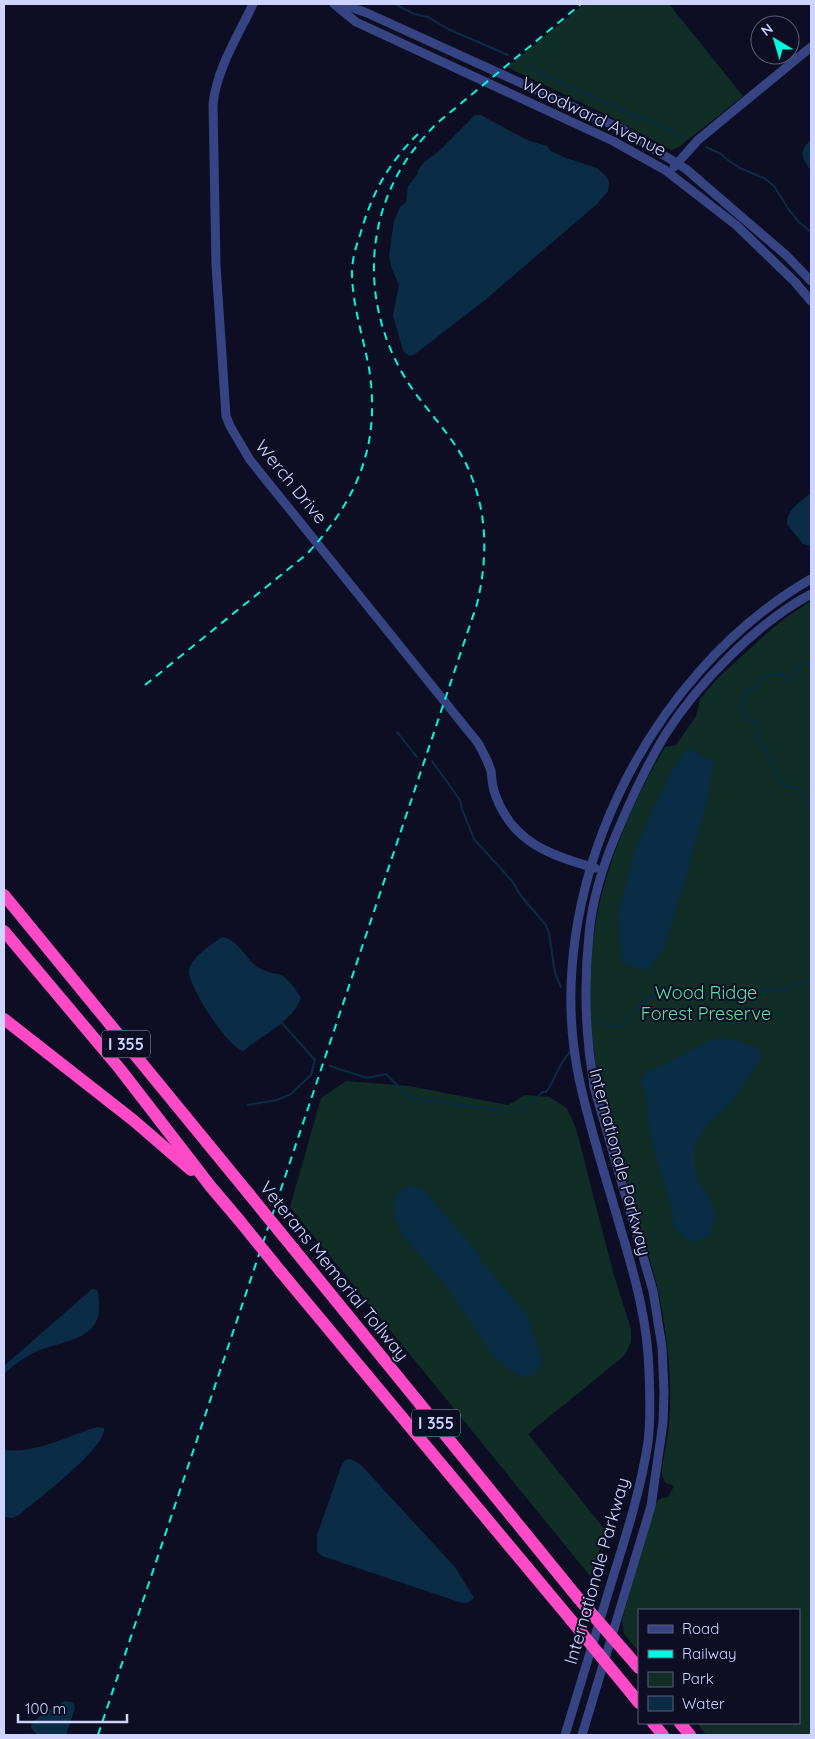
<svg xmlns="http://www.w3.org/2000/svg" width="815" height="1739" viewBox="0 0 815 1739" font-family="Quicksand,sans-serif">
<style>
.green{fill:#102d26}
.water{fill:#0a2c44}
.lines{fill:none;stroke-linecap:round;stroke-linejoin:round}
.stream{stroke:#0a2c44;stroke-width:2}
.minor{stroke:#374483;stroke-width:9}
.highway{stroke:#ff4ac7;stroke-width:12}
.rail{stroke:#00fade;stroke-width:2;stroke-dasharray:8 6;stroke-linecap:butt}
.highway-bridge{stroke:#ff4ac7;stroke-width:12}
.labels{text-anchor:middle;stroke-width:4;stroke-linejoin:round;paint-order:stroke}
.shield{fill:#0d0e23;stroke:#9598bd;stroke-width:1}
.shield-label{font-size:16px;font-weight:bold;fill:#cfd3ff}
.street-label{font-size:18px;fill:#cfd3ff;stroke:#0d0e23}
.park-label{font-size:18px;fill:#58e1a2;stroke:#0d0e23}
</style>
<rect width="100%" height="100%" fill="#0d0e23"/>
<!-- green -->
<g class="green">
<polygon points="584,4 669,4 743,96 679,147 671,150 607,115 507,67"/>
<path d="M811 601V1735H706L697 1723H799V1610H639V1652L624 1634 622 1620 653 1508C657 1501 659 1498 668 1497L674 1486 666 1483C663 1479 662 1477 662 1472 663 1457 667 1442 669 1426 673 1379 667 1331 657 1285 645 1244 633 1202 621 1161 613 1133 604 1106 598 1077 587 1020 587 942 604 886 618 837 639 791 665 747L676 745 696 716 700 699 718 678 766 634 785 618Z"/>
<polygon points="346,1081 409,1086 508,1105 525,1095 549,1097 567,1108 576,1128 613,1272 631,1329 631,1342 624,1356 528,1434 606,1531 590,1576 290,1207 321,1098"/>
</g>
<!-- water -->
<g class="water">
<polygon points="475,115 481,115 527,140 547,146 551,151 566,158 597,168 606,176 609,182 608,191 597,204 485,300 415,354 409,356 403,351 393,315 399,285 392,269 389,255 394,221 400,207 406,202 408,186 417,175 418,170 424,162 438,152"/>
<polygon points="811,140 811,171 804,160 802,153 805,146"/>
<path d="M811 493V546L803 544 787 524C787 509 800 502 811 493Z"/>
<polygon points="688,748 714,762 708,797 688,870 664,949 646,971 622,962 618,916 634,852 669,775"/>
<path d="M222 937C240 939 246 962 261 969 268 973 278 973 283 976 291 982 296 990 301 998 293 1020 267 1033 249 1046L244 1051C229 1050 187 985 189 970 191 958 213 943 222 937Z"/>
<polygon points="725,1038 746,1043 760,1050 761,1059 738,1093 721,1113 705,1127 695,1147 694,1161 699,1184 711,1199 716,1214 710,1235 696,1242 686,1240 673,1225 671,1206 650,1137 647,1107 641,1078 648,1071 659,1067 708,1041"/>
<polygon points="416,1186 424,1190 479,1254 481,1263 486,1266 528,1316 542,1360 539,1369 533,1375 525,1377 509,1370 490,1352 448,1289 401,1233 395,1218 393,1203 398,1193 405,1187"/>
<path d="M92 1289 97 1290C99 1296 99 1302 99 1309 98 1340 62 1341 40 1350 27 1355 13 1365 4 1374V1366Z"/>
<path d="M97 1427 104 1428C107 1447 36 1501 20 1514L13 1518 4 1517V1450C35 1454 68 1436 97 1427Z"/>
<path d="M351 1459 360 1464 455 1567 474 1598C469 1604 465 1603 459 1602L322 1556 317 1552V1535L342 1464 345 1460Z"/>
<polygon points="65,1701 73,1702 75,1708 66,1735 37,1735 31,1728 32,1723 41,1715"/>
</g>
<g class="lines">
<!-- stream -->
<g class="stream">
<polyline points="395,4 414,14 428,17 448,29 508,55"/>
<polyline points="526,65 544,75 685,137"/>
<polyline points="706,147 721,154 729,161 740,168 764,178 774,186 789,210 800,223 811,232"/>
<path d="M811 662 800 664 793 678 785 680 782 673 763 677 757 687 745 692 742 709 749 721H755L757 724C758 737 755 741 767 749 767 755 779 782 784 785 789 787 795 787 800 789L807 803 811 808"/>
<polyline points="397,732 417,757"/>
<polyline points="432,761 460,800 462,809 474,839 512,881 521,896 546,925 549,933 555,973 561,987"/>
<path d="M599 1020C606 1025 615 1028 623 1025L647 998 665 990 730 996 756 991 785 989 811 979"/>
<path d="M330 1066 367 1078 386 1074 410 1098 515 1112 524 1108 543 1092H546C556 1079 558 1064 570 1052"/>
<polyline points="248,1105 277,1100 291,1094 311,1075 315,1060 281,1022"/>
</g>
<!-- minor -->
<g class="minor">
<path d="M253 4C238 36 217 68 213 104L216 265 226 416 230 426 250 460 478 743C483 752 488 761 491 771 492 778 492 786 495 794 512 842 549 855 595 868"/>
<polyline points="334,4 356,22 613,141 665,170 736,225 795,282 811,301"/>
<polyline points="342,4 367,13 622,129 686,169 787,256 811,281"/>
<polyline points="674,167 698,140 811,47"/>
<path d="M565 1735C581 1683 597 1630 613 1577 627 1533 641 1488 648 1442 651 1419 650 1395 649 1372 648 1323 635 1277 621 1230 607 1181 591 1133 580 1083 538 895 646 674 811 579"/>
<path d="M582 1735 651 1506 663 1423 664 1392 662 1347 653 1291 594 1087C593 1074 590 1062 589 1049 585 1012 585 973 589 935 592 896 605 859 621 823 634 793 648 763 665 735 698 683 757 623 811 594"/>
</g>
<!-- highway -->
<g class="highway">
<polyline points="4,895 249,1194"/>
<polyline points="4,931 120,1069 211,1187 239,1220"/>
<polyline points="4,1019 133,1120 191,1170"/>
<polyline points="293,1248 578,1598"/>
<polyline points="281,1272 571,1620"/>
<polyline points="631,1693 639,1703"/>
<polyline points="653,1723 663,1735"/>
<polyline points="680,1723 690,1735"/>
</g>
<!-- rail -->
<g class="rail">
<path d="M145 685 307 554C358 499 381 444 369 368 363 336 352 304 352 272 352 260 356 246 360 235 372 193 388 163 420 132"/>
<path d="M98 1735 477 604C487 562 488 519 472 478 459 441 430 416 409 384 365 316 361 231 405 162 414 148 425 136 436 124L581 4"/>
</g>
<!-- highway-bridge -->
<g class="highway-bridge">
<polyline points="249,1194 293,1248"/>
<polyline points="239,1220 281,1272"/>
<polyline points="578,1598 639,1668"/>
<polyline points="571,1620 631,1693"/>
</g>
</g>
<g class="labels">
<!-- shield labels -->
<g class="shield">
<rect x="102" y="1030.5" width="48" height="27" rx="4"/>
<rect x="412" y="1409.5" width="48" height="27" rx="4"/>
</g>
<g class="shield-label">
<text x="126" y="1050">I 355</text>
<text x="436" y="1429">I 355</text>
</g>
<!-- street labels -->
<g class="street-label">
<text transform="translate(594 117) rotate(26)" y="6">Woodward Avenue</text>
<text transform="translate(291 482) rotate(51)" y="6">Werch Drive</text>
<text transform="translate(620 1162) rotate(75)" y="6">Internationale Parkway</text>
<text transform="translate(334 1271) rotate(51)" y="6">Veterans Memorial Tollway</text>
<text transform="translate(597 1571) rotate(-74)" y="6">Internationale Parkway</text>
</g>
<!-- park labels -->
<g class="park-label">
<text x="706" y="999">Wood Ridge<tspan x="706" dy="21">Forest Preserve</tspan></text>
</g>
</g>
<!-- border -->
<rect width="815" height="1739" fill="none" stroke="#cfd3ff" stroke-width="10"/>
<!-- legend -->
<rect x="638" y="1609" width="162" height="115" fill="#0d0e23" stroke="#5b5d7b"/>
<rect x="648" y="1625" width="25" height="8" fill="#374483" stroke="#5b5d7b"/>
<text x="682" y="1634" font-size="15" fill="#cfd3ff">Road</text>
<rect x="648" y="1650" width="25" height="8" fill="#00fade" stroke="#5b5d7b"/>
<text x="682" y="1659" font-size="15" fill="#cfd3ff">Railway</text>
<rect x="648" y="1672" width="25" height="15" fill="#102d26" stroke="#5b5d7b"/>
<text x="682" y="1684" font-size="15" fill="#cfd3ff">Park</text>
<rect x="648" y="1696" width="25" height="15" fill="#0a2c44" stroke="#5b5d7b"/>
<text x="682" y="1709" font-size="15" fill="#cfd3ff">Water</text>
<!-- north arrow -->
<g transform="translate(775 40) rotate(322)"><circle r="24" fill="#0d0e23" stroke="#5b5d7b"/>
<path d="M0-4L9 19L0 12L-9 19Z" fill="#00fade"/>
<text y="-8" font-size="14" font-weight="bold" text-anchor="middle" fill="#cfd3ff">N</text>
</g>
<!-- scale -->
<path d="M18 1714v8h109v-8" fill="none" stroke="#cfd3ff" stroke-width="2.5"/>
<text x="25" y="1714" font-size="15" fill="#cfd3ff" stroke="#0d0e23" stroke-width="4" paint-order="stroke">100 m</text>
</svg>
